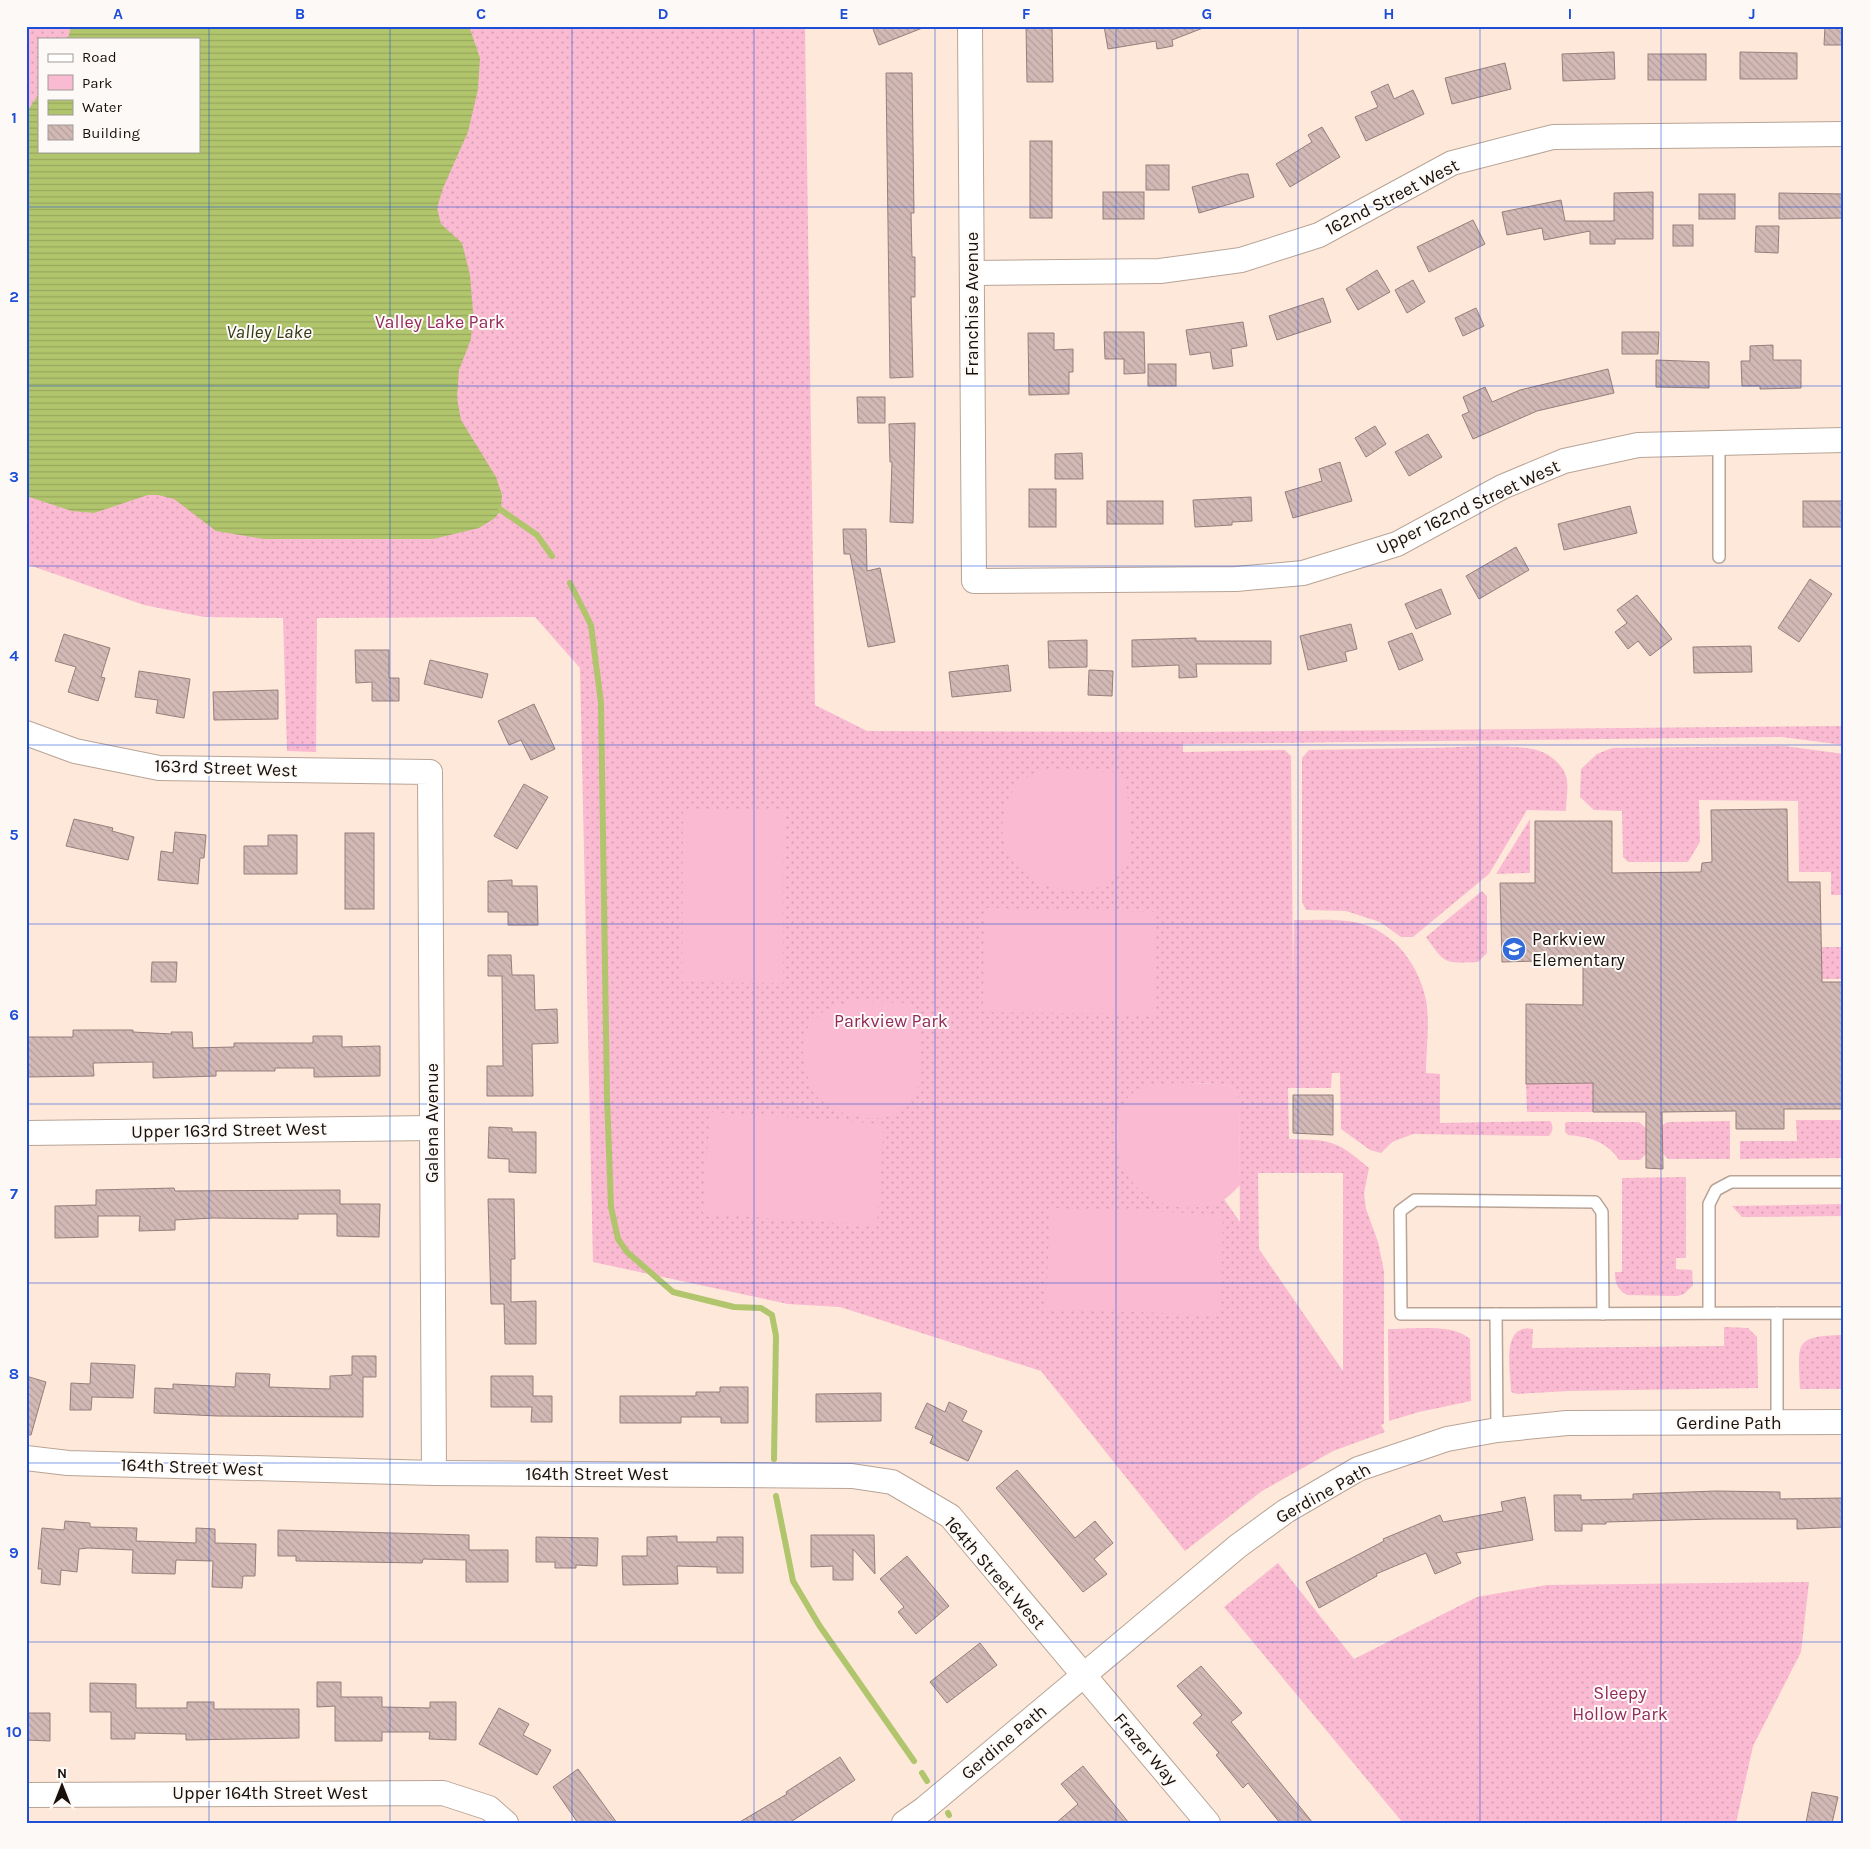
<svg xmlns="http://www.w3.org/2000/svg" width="1870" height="1849" viewBox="0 0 1870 1849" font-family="Karla,sans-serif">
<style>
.green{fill:url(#green-dots);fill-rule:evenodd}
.pitch{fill:#fabad1}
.water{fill:url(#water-rules)}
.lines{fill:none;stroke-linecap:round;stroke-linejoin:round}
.stream{stroke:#b1c56d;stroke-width:6}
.building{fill:url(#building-back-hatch);stroke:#967e7b}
.lane-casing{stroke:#b8a496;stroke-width:14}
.street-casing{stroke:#b8a496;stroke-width:26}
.lane{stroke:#fff;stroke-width:11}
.street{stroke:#fff;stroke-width:24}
.grid{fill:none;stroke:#1d4ed8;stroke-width:1;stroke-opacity:0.55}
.labels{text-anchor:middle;stroke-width:4;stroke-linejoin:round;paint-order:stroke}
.street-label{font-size:18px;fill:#17100b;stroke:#fdf9f6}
.park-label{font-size:18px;fill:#922a5b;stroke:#fdf9f6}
.poi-label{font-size:18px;fill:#17100b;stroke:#fdf9f6;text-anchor:start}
.water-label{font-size:19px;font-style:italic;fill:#333b16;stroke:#fdf9f6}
.neatline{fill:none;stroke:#1d4ed8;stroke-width:2}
.grid-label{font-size:16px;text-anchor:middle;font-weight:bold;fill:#1d4ed8}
</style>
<defs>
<pattern id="green-dots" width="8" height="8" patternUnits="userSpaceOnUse" patternTransform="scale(1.25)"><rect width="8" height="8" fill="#fabad1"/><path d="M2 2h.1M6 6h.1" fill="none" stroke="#d69fb2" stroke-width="1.8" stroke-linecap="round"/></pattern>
<pattern id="water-rules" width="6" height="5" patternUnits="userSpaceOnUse" patternTransform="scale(1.25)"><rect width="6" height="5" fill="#b1c56d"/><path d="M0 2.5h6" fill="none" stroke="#98a85d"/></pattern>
<pattern id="building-back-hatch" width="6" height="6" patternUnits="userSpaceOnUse" patternTransform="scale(1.25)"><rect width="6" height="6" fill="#d3b9b6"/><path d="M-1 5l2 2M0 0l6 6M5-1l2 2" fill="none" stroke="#b49e9b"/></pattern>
</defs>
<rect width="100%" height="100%" fill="#fde8da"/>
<!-- green -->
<g class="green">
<path d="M26 26H805L815 705 867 731 1183 732 1844 726V745L1782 737 1183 744V752L1285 750 1291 756 1293 987 1294 920C1312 920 1330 919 1348 921 1390 926 1418 961 1426 1000 1430 1021 1426 1052 1426 1073L1440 1074V1123L1550 1121C1554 1126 1553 1131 1549 1136L1413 1134 1392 1142 1381 1153 1370 1150 1341 1129 1340 1073H1332L1331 1088H1288L1289 1139C1332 1140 1336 1140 1369 1168L1364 1193 1366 1209 1378 1242 1384 1271V1424L1381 1425 1385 1432 1333 1451 1262 1491 1185 1551 1041 1371 840 1307 788 1304 593 1262 580 668 535 617 317 618 316 752 287 751 283 618 204 617 144 605 26 564ZM39 39H199V151H39ZM1186 1083 1221 1084 1232 1087 1239 1100 1240 1222 1187 1146ZM1258 1173H1343V1371L1259 1249Z"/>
<polygon points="1784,746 1844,754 1844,895 1831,895 1831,872 1799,872 1798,801 1699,800 1700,842 1688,862 1628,862 1623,857 1622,811 1594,810 1580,797 1581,769 1597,754 1612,748"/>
<path d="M1423 748C1451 748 1520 742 1542 752 1551 755 1564 767 1566 776 1569 786 1566 800 1566 811L1527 810 1489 874 1413 937H1401L1380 922 1346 911 1306 910 1302 902V758L1309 750Z"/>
<polygon points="1530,819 1530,873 1496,874"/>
<path d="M1482 891 1487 896V953L1478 962C1444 963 1446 965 1426 937Z"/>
<polygon points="1821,947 1844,947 1844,979 1822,979"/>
<polygon points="1593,1083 1593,1112 1527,1112 1526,1084"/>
<polygon points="1796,1120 1844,1120 1844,1158 1740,1159 1740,1141 1797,1141"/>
<polygon points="1730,1121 1730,1159 1668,1159 1663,1154 1662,1125 1668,1122"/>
<path d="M1567 1122H1639L1646 1128V1154L1640 1160H1619C1606 1141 1589 1137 1568 1135L1565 1132V1123Z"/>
<path d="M1686 1177V1258H1676V1269L1692 1270 1693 1285 1684 1294 1677 1296 1627 1295C1617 1289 1615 1283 1615 1272H1622V1178Z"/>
<polygon points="1844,1204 1844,1216 1742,1217 1732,1206"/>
<path d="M1724 1327 1748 1328 1757 1337 1758 1388 1568 1391 1517 1394 1511 1392C1511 1372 1500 1323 1533 1329L1532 1348 1724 1346Z"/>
<path d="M1388 1329C1412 1329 1453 1323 1470 1339L1471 1401 1419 1412 1389 1421Z"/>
<path d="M1844 1335V1389H1800C1799 1343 1792 1336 1844 1335Z"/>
<polygon points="1278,1563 1354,1659 1477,1597 1547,1585 1809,1582 1801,1652 1753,1746 1736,1823 1403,1823 1224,1607"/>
</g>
<!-- pitch -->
<g class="pitch">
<path d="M1042 769 1113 772 1126 783C1128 804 1133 829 1130 851 1122 918 986 897 1004 813 1009 790 1021 778 1042 769Z"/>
<polygon points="683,811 784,811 783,983 682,982"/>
<polygon points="984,908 1156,912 1155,1014 983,1012"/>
<path d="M854 1001 910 1003 920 1015C919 1029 921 1082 917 1092 900 1133 836 1121 813 1092 809 1086 807 1073 805 1066 796 1026 817 1009 854 1001Z"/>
<path d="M1186 1083 1221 1084 1232 1087 1239 1100 1240 1185C1235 1190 1229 1197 1223 1200 1192 1215 1154 1208 1132 1182 1111 1157 1107 1103 1141 1088 1154 1082 1172 1084 1186 1083Z"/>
<polygon points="710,1112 884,1124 877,1226 703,1213"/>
<polygon points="1050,1208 1223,1214 1221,1315 1046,1309"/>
</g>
<!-- water -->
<polygon class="water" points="71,26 469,26 480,58 478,89 468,132 443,188 437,208 441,224 462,243 470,275 473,312 471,339 459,370 457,398 461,420 496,477 502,495 501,510 495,518 479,528 433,539 264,539 216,531 174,499 158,495 148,495 94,513 72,511 26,496 26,113 39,94 39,151 199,151 199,39 68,39"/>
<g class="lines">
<!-- stream -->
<g class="stream">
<polyline points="501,510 537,535 552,556"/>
<polyline points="570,583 591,625 601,703 607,1097 611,1207 618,1239 627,1252 673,1292 734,1307 761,1308 772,1315 776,1336 774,1459"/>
<polyline points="776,1496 793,1581 819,1625 914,1761"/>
<polyline points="922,1773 927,1781"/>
<polyline points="948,1813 949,1815"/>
</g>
</g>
<!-- building -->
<g class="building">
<polygon points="872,26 925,26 925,27 879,45"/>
<polygon points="1026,26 1052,26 1053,82 1027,82"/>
<polygon points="1104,26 1203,26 1203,28 1172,40 1173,46 1157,49 1156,41 1108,49"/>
<polygon points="1825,26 1844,26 1844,45 1824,45"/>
<polygon points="1614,52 1615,79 1563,81 1562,54"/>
<polygon points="1740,52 1797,53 1797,79 1740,79"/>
<rect x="1648" y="54" width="58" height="26"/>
<polygon points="1505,63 1511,89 1452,104 1445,78"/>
<polygon points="886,73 912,73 914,213 911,213 912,257 915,257 915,297 911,297 913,377 890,378"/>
<polygon points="1388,84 1394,99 1413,90 1424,114 1366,141 1355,117 1378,107 1371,92"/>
<polygon points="1322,127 1340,157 1290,187 1276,164 1312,142 1308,135"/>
<rect x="1030" y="141" width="22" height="77"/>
<rect x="1146" y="165" width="23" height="25"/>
<polygon points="1241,174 1248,174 1254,197 1199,213 1192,187"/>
<rect x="1103" y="192" width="41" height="27"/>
<polygon points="1653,192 1653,239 1615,239 1615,244 1590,244 1590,231 1544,240 1542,228 1507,235 1502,212 1561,200 1565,221 1614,221 1614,193"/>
<polygon points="1779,193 1844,194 1844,218 1779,219"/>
<rect x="1699" y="194" width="36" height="25"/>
<polygon points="1473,220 1485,244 1429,272 1417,247"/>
<rect x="1673" y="225" width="20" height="21"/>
<polygon points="1756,226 1779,226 1778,253 1755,252"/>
<polygon points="1377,270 1390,292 1358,310 1346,289"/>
<polygon points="1413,280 1425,302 1407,313 1395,290"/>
<polygon points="1323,298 1331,322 1277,340 1269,316"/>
<polygon points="1476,308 1484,326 1463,336 1455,318"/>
<polygon points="1243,322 1247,346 1231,349 1233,366 1213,369 1210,352 1190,355 1186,330"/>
<polygon points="1104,332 1144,332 1145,373 1124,374 1124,359 1105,359"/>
<polygon points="1622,332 1659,332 1658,354 1622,354"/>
<polygon points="1028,333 1054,333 1054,350 1073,349 1073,372 1069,372 1069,394 1029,395"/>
<polygon points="1773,345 1773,360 1801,360 1801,388 1760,389 1760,386 1742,386 1741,361 1750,361 1750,346"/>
<polygon points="1656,360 1709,362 1709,388 1656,387"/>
<rect x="1148" y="364" width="28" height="22"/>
<polygon points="1608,369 1614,393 1537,411 1473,439 1462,415 1469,412 1463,397 1485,387 1492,402 1520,390"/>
<polygon points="857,397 885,397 885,423 858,423"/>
<polygon points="915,423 913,523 890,522 892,462 890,462 889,424"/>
<polygon points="1375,426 1386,444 1366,457 1355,438"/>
<polygon points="1428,434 1442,457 1409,476 1395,452"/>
<polygon points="1082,453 1083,479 1055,479 1055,454"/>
<polygon points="1340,462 1352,501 1293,518 1285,492 1322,481 1319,469"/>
<rect x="1029" y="489" width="27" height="38"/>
<polygon points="1251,497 1252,521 1232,522 1232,525 1195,527 1193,500"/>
<rect x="1107" y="501" width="56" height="23"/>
<rect x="1803" y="501" width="41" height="26"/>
<polygon points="1630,506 1637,533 1564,550 1558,524"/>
<polygon points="843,529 866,529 867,571 880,568 895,642 868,647 850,554 844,554"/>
<polygon points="1516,547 1529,570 1479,599 1466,576"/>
<polygon points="1810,579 1832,594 1799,642 1778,628"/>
<polygon points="1441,589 1451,614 1416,629 1405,604"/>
<polygon points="1637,595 1672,639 1650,656 1638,641 1628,649 1615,632 1627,623 1617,610"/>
<polygon points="1351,624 1357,649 1345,652 1347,661 1308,670 1300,636"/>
<polygon points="1412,633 1423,660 1399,670 1388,642"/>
<polygon points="64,634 110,648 101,677 105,678 98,701 68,692 76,667 55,661"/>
<polygon points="1196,638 1196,641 1271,641 1271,664 1196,664 1197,677 1179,678 1179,665 1132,667 1132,640"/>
<polygon points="1087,640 1087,667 1049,668 1048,641"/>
<polygon points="1751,646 1752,672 1694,673 1693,647"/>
<polygon points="355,650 389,650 389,678 399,678 399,701 372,701 372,682 356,683"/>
<polygon points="430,660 488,674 482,698 424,684"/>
<polygon points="1008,665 1011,691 952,697 949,672"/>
<polygon points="1089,670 1113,671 1112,696 1088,695"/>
<polygon points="139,671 190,679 184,718 156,713 158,700 135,697"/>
<polygon points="278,690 278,719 214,720 213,692"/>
<polygon points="534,704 555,749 531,760 521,740 509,745 498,721"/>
<polygon points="524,784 548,797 517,849 494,836"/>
<polygon points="1787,809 1788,882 1820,882 1822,982 1844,982 1844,1109 1784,1109 1784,1129 1736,1129 1736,1111 1662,1112 1663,1169 1646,1168 1646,1112 1593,1112 1593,1083 1526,1084 1526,1004 1583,1005 1583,966 1573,966 1573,960 1502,962 1500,883 1535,883 1535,821 1612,821 1612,873 1701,872 1702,863 1712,862 1711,810"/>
<polygon points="74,819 113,828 112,831 134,837 128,860 66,846"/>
<polygon points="175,832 206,835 204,858 200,858 198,884 158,880 161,851 173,853"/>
<rect x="345" y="833" width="29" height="76"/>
<polygon points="268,835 297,835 297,874 244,874 244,846 268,846"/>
<polygon points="512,880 512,886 537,886 538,925 508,925 508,912 488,912 488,881"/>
<polygon points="488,955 511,955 512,975 534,975 535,1010 557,1009 558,1043 532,1044 533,1096 487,1096 487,1066 503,1066 502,976 488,976"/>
<polygon points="152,962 177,962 176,982 151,982"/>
<polygon points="73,1030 133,1030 133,1032 172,1034 171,1032 192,1032 193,1048 234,1047 234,1043 313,1043 313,1036 342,1036 342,1047 380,1046 380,1076 314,1077 314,1068 275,1068 275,1071 216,1071 216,1076 153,1078 153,1062 93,1063 94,1076 26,1077 26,1037 73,1037"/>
<polygon points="1293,1095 1333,1095 1333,1135 1293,1133"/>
<polygon points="489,1127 512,1128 512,1132 536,1132 536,1173 509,1172 509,1159 488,1158"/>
<polygon points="174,1188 175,1191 340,1190 340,1204 380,1204 379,1237 337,1236 337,1214 298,1214 298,1219 213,1218 175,1220 175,1230 139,1231 140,1216 98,1216 98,1237 55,1238 55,1206 96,1205 96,1190"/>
<polygon points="488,1199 514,1199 515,1259 511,1259 511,1302 536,1301 536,1344 505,1344 504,1304 491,1304"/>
<polygon points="352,1356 376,1356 376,1377 363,1377 363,1417 217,1416 154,1413 155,1388 173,1389 173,1384 235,1387 236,1373 270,1374 269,1387 330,1389 330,1376 352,1375"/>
<polygon points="91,1363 135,1365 133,1398 92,1397 91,1410 70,1410 71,1383 90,1384"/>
<polygon points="26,1376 46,1382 31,1435 26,1435"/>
<polygon points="491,1376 533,1376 533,1396 552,1396 552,1422 531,1422 532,1407 491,1407"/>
<polygon points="720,1387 748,1387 748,1423 721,1423 721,1417 681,1417 681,1423 620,1423 620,1396 696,1396 696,1392 720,1392"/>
<polygon points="881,1393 881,1421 816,1422 816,1394"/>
<polygon points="949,1402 967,1411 962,1421 982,1431 968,1461 930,1443 933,1436 915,1428 927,1403 945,1412"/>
<polygon points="1017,1470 1075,1538 1095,1521 1113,1543 1094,1559 1107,1574 1083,1592 996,1488"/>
<polygon points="1717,1491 1780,1492 1780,1499 1844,1498 1844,1527 1797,1529 1797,1519 1714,1519 1606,1522 1606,1524 1582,1524 1582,1531 1555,1531 1554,1495 1581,1495 1581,1500 1633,1499 1633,1494"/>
<polygon points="1525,1497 1533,1540 1456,1553 1461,1563 1435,1574 1426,1553 1376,1574 1377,1576 1319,1608 1306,1582 1384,1541 1383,1539 1440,1515 1443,1522 1503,1511 1501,1502"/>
<polygon points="65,1521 90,1523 90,1527 137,1528 136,1541 196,1543 196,1528 215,1529 215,1543 256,1544 255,1576 243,1576 242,1588 212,1587 213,1561 176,1560 175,1574 132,1573 133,1550 88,1548 79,1549 77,1572 61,1570 60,1585 41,1583 42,1569 38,1569 42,1528 64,1530"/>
<polygon points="278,1530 469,1535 469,1550 508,1550 508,1582 466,1582 466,1560 423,1559 422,1563 296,1561 296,1556 278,1556"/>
<polygon points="811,1535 874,1535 875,1574 853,1549 853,1580 833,1580 833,1566 811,1567"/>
<polygon points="677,1536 677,1542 717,1542 717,1537 743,1537 743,1573 717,1573 717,1567 677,1566 678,1584 623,1585 622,1556 647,1556 647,1537"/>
<polygon points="536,1537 598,1538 597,1566 576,1565 576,1568 555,1568 555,1562 536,1562"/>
<polygon points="907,1556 949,1606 916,1634 898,1612 904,1607 880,1579"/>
<polygon points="980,1643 997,1665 947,1703 930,1682"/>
<polygon points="1201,1666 1242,1713 1231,1722 1313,1823 1280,1823 1248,1783 1243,1788 1216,1755 1219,1753 1193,1723 1202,1715 1177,1686"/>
<polygon points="317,1682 341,1682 341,1697 382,1697 382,1707 430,1708 430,1702 456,1702 456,1740 429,1739 430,1732 382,1732 382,1741 335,1741 335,1706 317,1707"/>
<polygon points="90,1683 136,1684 136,1708 187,1708 187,1702 214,1702 214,1709 299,1709 299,1738 186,1740 186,1734 135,1733 135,1739 111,1739 111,1712 90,1712"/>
<polygon points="499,1708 529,1724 523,1735 551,1750 537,1775 479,1744"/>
<polygon points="26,1713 50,1713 50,1741 26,1740"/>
<polygon points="840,1757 855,1780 789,1823 738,1823 787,1794 786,1792"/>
<polygon points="1083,1766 1129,1823 1056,1823 1078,1804 1061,1784"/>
<polygon points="578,1769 617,1823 578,1823 553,1787"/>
<polygon points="1812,1792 1838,1797 1832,1823 1806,1823"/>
</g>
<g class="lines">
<!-- lane casing -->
<g class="lane-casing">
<g id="lane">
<polyline points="1719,442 1719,557"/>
<polyline points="1709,1313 1709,1204 1716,1190 1731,1182 1844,1182"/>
<polyline points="1777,1313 1844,1313"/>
<polyline points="1496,1314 1401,1314 1400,1211 1415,1200 1595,1202 1602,1212 1603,1314"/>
<polyline points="1497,1430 1496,1314 1777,1313 1777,1423"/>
</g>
</g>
<!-- street casing -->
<g class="street-casing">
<g id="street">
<polyline points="970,26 974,581 1236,579 1303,573 1397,544 1502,487 1564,461 1638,445 1844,440"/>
<polyline points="972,273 1160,271 1241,260 1319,235 1452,163 1553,137 1844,134"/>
<polyline points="26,733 75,751 159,768 430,772 434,1473"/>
<polyline points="26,1133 432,1128"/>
<polyline points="26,1458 68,1463 434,1473 852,1476 892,1482 950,1516 1208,1823"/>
<polyline points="26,1795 443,1793 489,1808 506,1823"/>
<polyline points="904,1823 924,1809 1238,1546 1286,1511 1358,1469 1447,1439 1497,1430 1567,1423 1844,1422"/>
</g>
</g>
<!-- lane -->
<use href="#lane" class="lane"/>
<!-- street -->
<use href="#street" class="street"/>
</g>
<!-- grid -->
<path class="grid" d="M209 26V1823M390 26V1823M572 26V1823M754 26V1823M935 26V1823M1116 26V1823M1298 26V1823M1480 26V1823M1661 26V1823M26 207H1844M26 386H1844M26 566H1844M26 745H1844M26 924H1844M26 1104H1844M26 1283H1844M26 1463H1844M26 1642H1844"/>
<!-- icons -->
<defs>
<g id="school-disc" transform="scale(1.25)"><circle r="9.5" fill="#336cda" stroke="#fdf9f6"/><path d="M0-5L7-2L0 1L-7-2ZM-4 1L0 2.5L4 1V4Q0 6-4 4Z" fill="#fff"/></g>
</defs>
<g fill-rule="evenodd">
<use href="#school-disc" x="1514" y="949"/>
</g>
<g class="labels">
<!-- street labels -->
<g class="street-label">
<text transform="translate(1392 197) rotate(-27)" y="6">162nd Street West</text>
<text transform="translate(972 304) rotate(-90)" y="6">Franchise Avenue</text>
<text transform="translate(1468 507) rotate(-25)" y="6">Upper 162nd Street West</text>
<text transform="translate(226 768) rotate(2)" y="6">163rd Street West</text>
<text transform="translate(432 1123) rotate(-90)" y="6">Galena Avenue</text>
<text transform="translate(229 1130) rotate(-1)" y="6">Upper 163rd Street West</text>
<text x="1729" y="1429">Gerdine Path</text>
<text transform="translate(192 1467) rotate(2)" y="6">164th Street West</text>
<text x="597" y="1480">164th Street West</text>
<text transform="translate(1323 1493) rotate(-29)" y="6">Gerdine Path</text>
<text transform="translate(995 1573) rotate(49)" y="6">164th Street West</text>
<text transform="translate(1004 1742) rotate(-40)" y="6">Gerdine Path</text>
<text transform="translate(1146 1749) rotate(50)" y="6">Frazer Way</text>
<text x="270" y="1799">Upper 164th Street West</text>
</g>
<!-- park labels -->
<g class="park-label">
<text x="440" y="328">Valley Lake Park</text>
<text x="891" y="1027">Parkview Park</text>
<text x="1620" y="1699">Sleepy<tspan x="1620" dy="21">Hollow Park</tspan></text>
</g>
<!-- poi labels -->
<g class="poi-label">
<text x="1532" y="945">Parkview<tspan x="1532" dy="21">Elementary</tspan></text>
</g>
<!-- water labels -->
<g class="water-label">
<text x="269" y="338">Valley Lake</text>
</g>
</g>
<!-- border -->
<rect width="1870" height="1849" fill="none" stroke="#fdf9f6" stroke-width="55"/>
<!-- legend -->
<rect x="38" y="38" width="162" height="115" fill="#fdf9f6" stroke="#a19c98"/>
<rect x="48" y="54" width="25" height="8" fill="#ffffff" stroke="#a19c98"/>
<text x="82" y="62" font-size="15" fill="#17100b">Road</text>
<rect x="48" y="75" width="25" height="15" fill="#fabad1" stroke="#a19c98"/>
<text x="82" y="88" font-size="15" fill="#17100b">Park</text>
<rect x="48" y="100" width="25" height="15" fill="url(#water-rules)" stroke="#a19c98"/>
<text x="82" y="112" font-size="15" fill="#17100b">Water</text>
<rect x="48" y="125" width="25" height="15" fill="url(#building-back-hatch)" stroke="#a19c98"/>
<text x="82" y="138" font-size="15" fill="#17100b">Building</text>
<!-- north arrow -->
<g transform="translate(62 1786)" stroke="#fdf9f6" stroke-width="4" paint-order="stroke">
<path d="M0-4L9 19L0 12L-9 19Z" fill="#17100b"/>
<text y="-8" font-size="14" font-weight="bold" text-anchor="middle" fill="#17100b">N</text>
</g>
<rect x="28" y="28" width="1814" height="1794" class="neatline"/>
<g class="grid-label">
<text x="118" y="19">A</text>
<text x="300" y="19">B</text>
<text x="481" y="19">C</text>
<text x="663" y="19">D</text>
<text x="844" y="19">E</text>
<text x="1026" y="19">F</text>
<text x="1207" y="19">G</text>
<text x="1389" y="19">H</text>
<text x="1570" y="19">I</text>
<text x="1752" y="19">J</text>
<text x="14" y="123">1</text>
<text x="14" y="302">2</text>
<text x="14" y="482">3</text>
<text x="14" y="661">4</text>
<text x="14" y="840">5</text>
<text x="14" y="1020">6</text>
<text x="14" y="1199">7</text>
<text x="14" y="1379">8</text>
<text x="14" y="1558">9</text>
<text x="14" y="1737">10</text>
</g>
</svg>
